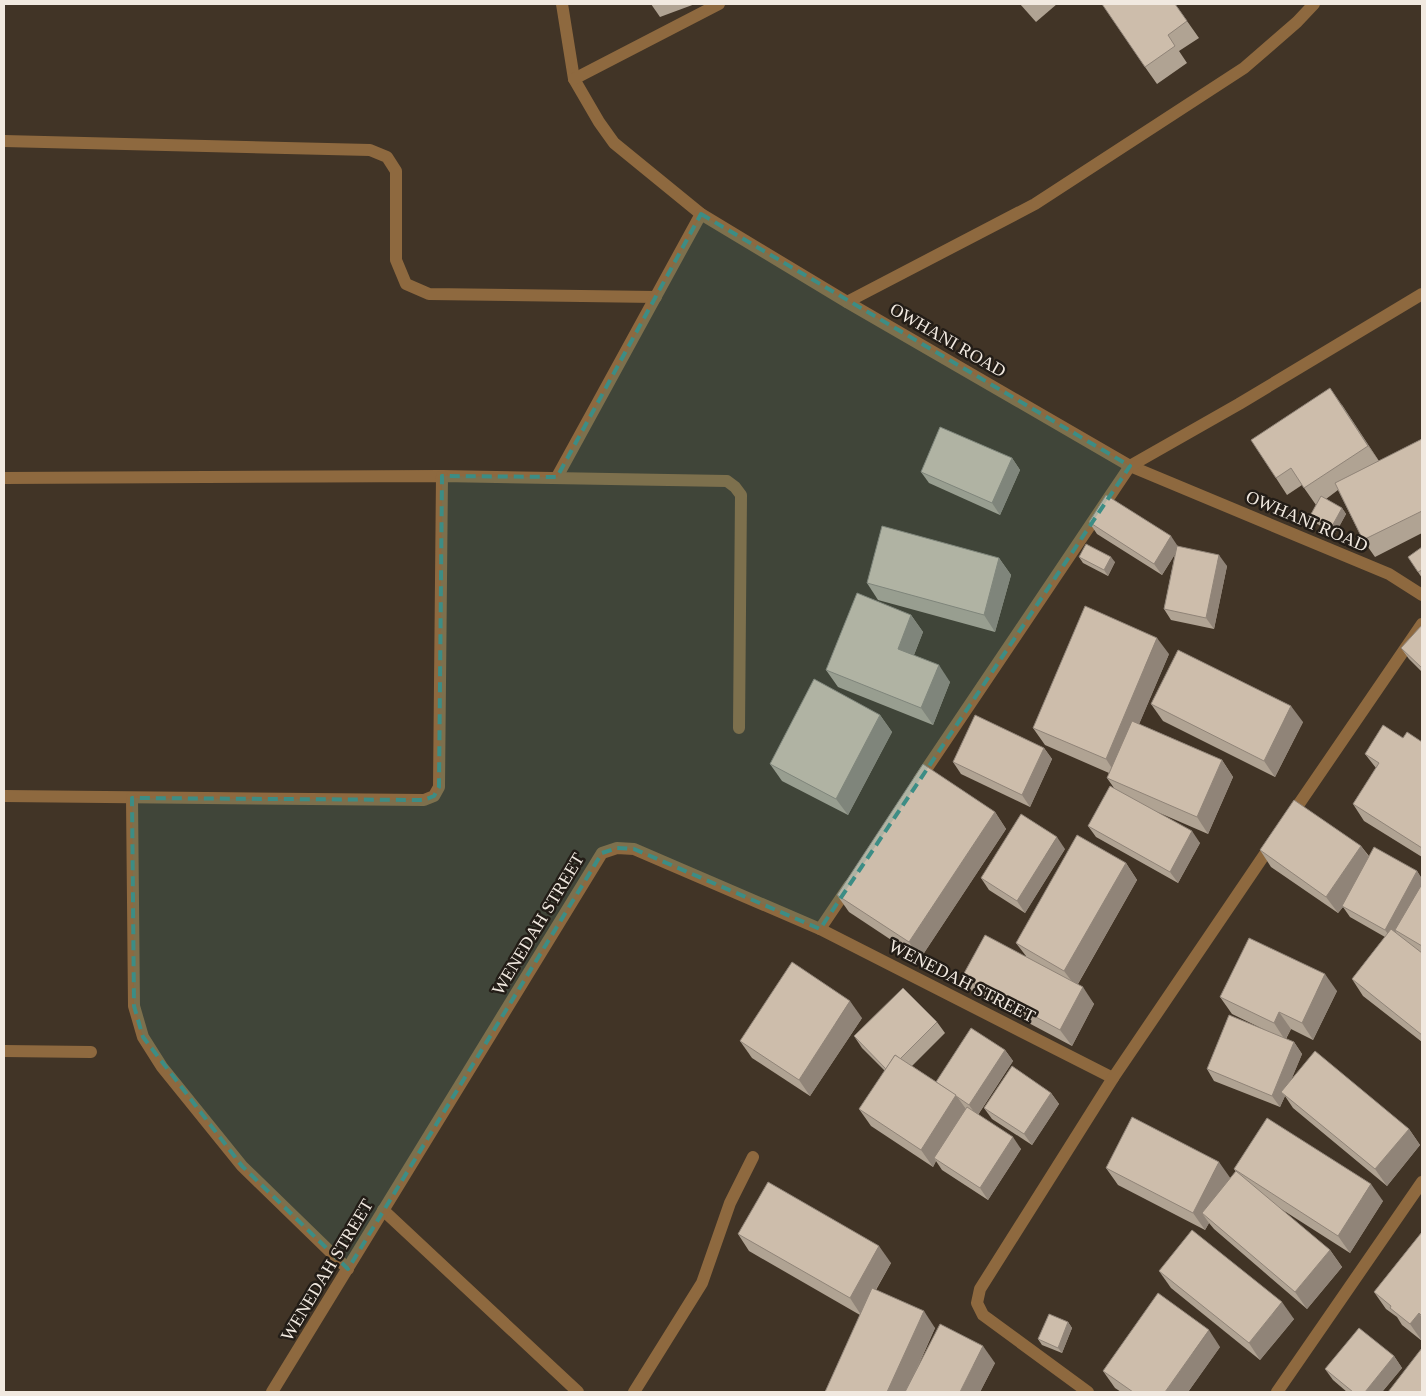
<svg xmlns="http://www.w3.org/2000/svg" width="1426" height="1396" viewBox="0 0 1426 1396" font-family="Georgia,serif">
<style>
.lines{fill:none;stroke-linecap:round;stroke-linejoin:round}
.minor{stroke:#8e693f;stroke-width:12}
.wall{fill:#b0a393}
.shaded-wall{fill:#908478}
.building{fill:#cdbdab;stroke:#908478}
.marked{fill:#3c8d85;fill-opacity:0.2;stroke:#3c8d85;stroke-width:4;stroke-dasharray:10 6;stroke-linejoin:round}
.labels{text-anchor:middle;stroke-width:5;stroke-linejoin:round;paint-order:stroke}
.street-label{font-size:18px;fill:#f1e9e0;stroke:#231d17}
</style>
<rect width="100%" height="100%" fill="#413426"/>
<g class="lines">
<!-- minor -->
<g class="minor">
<polyline points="562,4 574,79 599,122 614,143 701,214 847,302 1130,466 1389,574 1422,595"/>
<polyline points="574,79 719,4"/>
<polyline points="4,141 370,150 387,157 396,171 396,260 406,284 429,294 656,297"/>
<polyline points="847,302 1035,204 1244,68 1297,22 1314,4"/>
<polyline points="557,477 701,214"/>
<polyline points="4,478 442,476 727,481 735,487 741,495 739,728"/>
<polyline points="919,780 1130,466 1239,404 1422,294"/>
<polyline points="4,796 424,800 434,796 439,787 442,476"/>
<polyline points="132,798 134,1006 143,1037 162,1067 242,1166 348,1269"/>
<polyline points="1290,817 1422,624"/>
<polyline points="820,929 849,886"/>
<polyline points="4,1051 91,1052"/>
<polyline points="383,1210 578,1392"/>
<polyline points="272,1392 602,853 617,848 634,849 820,929 1113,1078"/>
<polyline points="634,1392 702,1283 730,1203 753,1157"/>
<polyline points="1088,1392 983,1315 977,1303 980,1289 1113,1078 1273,842"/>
<polyline points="1277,1392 1422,1182"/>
</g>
</g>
<!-- wall -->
<g class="wall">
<polygon points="651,4 695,4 660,17"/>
<polygon points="1020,4 1057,4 1036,22"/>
<polygon points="1175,4 1199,38 1179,51 1187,63 1157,84 1145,67"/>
<polygon points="1342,405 1379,461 1422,439 1422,533 1375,557 1363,540 1338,490 1326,499 1342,508 1346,514 1335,534 1314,522 1310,516 1316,505 1302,485 1287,495 1276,478"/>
<polygon points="1012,458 1020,470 1000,515 929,483 921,472"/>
<polygon points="1089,522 1178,546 1227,566 1214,629 1171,620 1164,609 1175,554 1162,575 1097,534"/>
<polygon points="1422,547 1422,578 1418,572"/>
<polygon points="1079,557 1115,562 1108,576 1083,563"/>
<polygon points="999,558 1011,575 995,632 878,600 867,583"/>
<polygon points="911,615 923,632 914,655 950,682 933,725 838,687 826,670"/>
<polygon points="1422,625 1422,672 1409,659 1401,648"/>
<polygon points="1169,654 1139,724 1222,760 1233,777 1208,834 1155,811 1200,843 1178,883 1096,837 1088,826 1114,788 1107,778 1109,773 1045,745 1033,728"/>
<polygon points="1151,704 1303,722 1275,777 1163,721"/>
<polygon points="880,715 892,732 848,815 782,781 770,764"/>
<polygon points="1403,738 1422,742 1422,857 1364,821 1353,804 1376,768 1365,754"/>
<polygon points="1044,748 1052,759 1030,807 961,774 953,762"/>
<polygon points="995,812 1006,829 920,959 849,912 837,895"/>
<polygon points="1361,846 1369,856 1417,871 1422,879 1422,1042 1363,996 1352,979 1385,937 1350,917 1343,907 1338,913 1271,867 1260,850"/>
<polygon points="1065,849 1025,913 989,890 981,878"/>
<polygon points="1126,863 1137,880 1078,984 1094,1004 1072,1046 974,994 962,977 1026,956 1016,943"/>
<polygon points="1337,991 1313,1040 1291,1029 1286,1039 1294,1042 1302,1054 1291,1080 1409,1129 1420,1145 1387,1186 1293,1108 1285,1096 1280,1107 1214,1081 1207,1069 1265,1030 1232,1014 1220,997"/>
<polygon points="862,1018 810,1096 752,1058 740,1041"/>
<polygon points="937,1022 945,1033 912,1066 936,1082 1005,1050 1013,1061 978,1115 1021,1149 988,1200 942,1170 936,1161 933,1167 871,1126 859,1109 885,1071 862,1048 854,1036"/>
<polygon points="1051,1093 1059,1104 1032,1145 992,1119 984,1108"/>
<polygon points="1106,1168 1231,1178 1236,1172 1234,1169 1383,1201 1350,1253 1278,1207 1330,1250 1342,1267 1307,1309 1214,1229 1209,1223 1205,1230 1118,1185"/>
<polygon points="1422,1232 1422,1341 1402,1325 1397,1317 1386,1309 1374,1292"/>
<polygon points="738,1234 891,1263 876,1290 935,1328 916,1371 995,1363 980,1392 825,1392 860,1315 749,1251"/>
<polygon points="1159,1271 1294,1319 1260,1360 1171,1288"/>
<polygon points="1068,1322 1072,1328 1062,1353 1042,1345 1038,1339"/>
<polygon points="1220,1347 1188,1392 1121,1392 1115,1388 1103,1371"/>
<polygon points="1394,1356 1402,1368 1382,1392 1347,1392 1333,1380 1325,1369"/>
</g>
<!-- shaded-wall -->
<g class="shaded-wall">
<polygon points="1330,388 1342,405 1380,463 1368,446"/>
<polygon points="1012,458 1020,470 1000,515 992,503"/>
<polygon points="1342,508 1346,514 1335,534 1331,528"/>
<polygon points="1171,536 1179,548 1162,575 1154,564"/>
<polygon points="1219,555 1227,566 1214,629 1206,618"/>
<polygon points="1111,557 1115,562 1108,576 1104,570"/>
<polygon points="999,558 1011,575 995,632 984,615"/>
<polygon points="911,615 923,632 910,665 898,649"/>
<polygon points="1157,638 1169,654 1117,776 1106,759"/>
<polygon points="939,665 950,682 933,725 921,708"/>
<polygon points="1291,706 1303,722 1275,777 1264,761"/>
<polygon points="880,715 892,732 848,815 836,799"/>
<polygon points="1044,748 1052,759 1030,807 1022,795"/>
<polygon points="1222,760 1233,777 1208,834 1197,817"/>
<polygon points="995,812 1006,829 920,959 909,942"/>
<polygon points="1192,831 1200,843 1178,883 1170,872"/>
<polygon points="1057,837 1065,849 1025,913 1017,901"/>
<polygon points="1361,846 1373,863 1342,906 1343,907 1338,913 1326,897"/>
<polygon points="1126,863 1137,880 1076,987 1064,971"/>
<polygon points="1417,871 1422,879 1422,888 1395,930 1397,934 1393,941 1385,930"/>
<polygon points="1325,974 1337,991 1313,1040 1302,1023"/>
<polygon points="1083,987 1094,1004 1072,1046 1060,1030"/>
<polygon points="850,1001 862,1018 810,1096 799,1080"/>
<polygon points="1279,1012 1291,1029 1285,1040 1274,1023"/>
<polygon points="1294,1042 1302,1054 1285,1095 1281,1092 1285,1096 1280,1107 1272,1096"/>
<polygon points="1005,1050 1013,1061 977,1116 969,1105"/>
<polygon points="1051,1093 1059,1104 1032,1145 1024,1134"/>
<polygon points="956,1095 968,1112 934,1158 936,1161 933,1167 921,1150"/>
<polygon points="1409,1129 1420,1145 1387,1186 1375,1169"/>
<polygon points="1013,1137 1021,1149 988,1200 980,1188"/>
<polygon points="1219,1162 1231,1179 1202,1213 1209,1223 1205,1230 1193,1213"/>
<polygon points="1371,1184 1383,1201 1350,1253 1338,1236"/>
<polygon points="879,1246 891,1263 861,1315 850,1298"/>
<polygon points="1330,1250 1342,1267 1307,1309 1295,1292"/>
<polygon points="1282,1302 1294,1319 1260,1360 1249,1343"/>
<polygon points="924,1311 935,1328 906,1392 887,1392"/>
<polygon points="1419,1313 1422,1318 1422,1341 1410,1324"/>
<polygon points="1068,1322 1072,1328 1062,1353 1058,1348"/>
<polygon points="1209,1330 1220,1347 1188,1392 1165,1392"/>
<polygon points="983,1346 995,1363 980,1392 960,1392"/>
<polygon points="1394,1356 1402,1368 1382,1392 1365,1392"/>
</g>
<!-- building -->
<g class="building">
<polygon points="1102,4 1175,4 1187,21 1168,35 1175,46 1145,67"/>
<polygon points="1330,388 1368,446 1304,488 1291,468 1276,478 1251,440"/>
<polygon points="940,427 1012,458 992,503 921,472"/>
<polygon points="1422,439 1422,511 1363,540 1335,483"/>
<polygon points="1106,495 1171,536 1154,564 1089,522"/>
<polygon points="1321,496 1342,508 1331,528 1310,516"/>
<polygon points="882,526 999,558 984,615 867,583"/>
<polygon points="1086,544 1111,557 1104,570 1079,557"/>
<polygon points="1177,546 1219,555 1206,618 1164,609"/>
<polygon points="1422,547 1422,570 1418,572 1408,557"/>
<polygon points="857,593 911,615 898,649 939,665 921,708 826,670"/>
<polygon points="1085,606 1157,638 1106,759 1033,728"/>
<polygon points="1422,625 1422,668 1401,648"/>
<polygon points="1178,650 1291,706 1264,761 1151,704"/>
<polygon points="814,679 880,715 836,799 770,764"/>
<polygon points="975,715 1044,748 1022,795 953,762"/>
<polygon points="1132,721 1222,760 1197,817 1107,778"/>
<polygon points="1383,725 1403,738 1407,732 1422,742 1422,848 1353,804 1379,763 1365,754"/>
<polygon points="923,764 995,812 909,942 837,895"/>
<polygon points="1110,786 1192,831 1170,872 1088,826"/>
<polygon points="1294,800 1361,846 1326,897 1260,850"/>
<polygon points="1021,814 1057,837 1017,901 981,878"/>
<polygon points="1077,835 1126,863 1064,971 1016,943"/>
<polygon points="1374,847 1417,871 1385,930 1342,906"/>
<polygon points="1422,884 1422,946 1395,930"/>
<polygon points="1391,929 1422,953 1422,1035 1352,979"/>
<polygon points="985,935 1083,987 1060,1030 962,977"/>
<polygon points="1249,938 1325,974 1302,1023 1279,1012 1274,1023 1220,997"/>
<polygon points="792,962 850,1001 799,1080 740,1041"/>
<polygon points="903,988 937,1022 900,1059 895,1055 886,1069 854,1036"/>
<polygon points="1229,1015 1294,1042 1272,1096 1207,1069"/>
<polygon points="971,1028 1005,1050 969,1105 936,1082"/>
<polygon points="1315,1051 1409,1129 1375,1169 1281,1092"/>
<polygon points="895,1055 956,1095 921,1150 859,1109"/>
<polygon points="1012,1066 1051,1093 1024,1134 984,1108"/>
<polygon points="967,1107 1013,1137 980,1188 934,1158"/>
<polygon points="1132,1117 1219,1162 1193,1213 1106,1168"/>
<polygon points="1267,1118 1371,1184 1338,1236 1234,1169"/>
<polygon points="1236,1171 1330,1250 1295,1292 1202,1213"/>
<polygon points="768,1182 879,1246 850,1298 738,1234"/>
<polygon points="1192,1230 1282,1302 1249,1343 1159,1271"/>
<polygon points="1422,1232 1422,1316 1419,1313 1410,1324 1390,1308 1391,1306 1374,1292"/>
<polygon points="872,1288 924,1311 887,1392 825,1392"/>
<polygon points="1158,1293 1209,1330 1165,1392 1133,1392 1103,1371"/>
<polygon points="1049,1314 1068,1322 1058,1348 1038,1339"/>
<polygon points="940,1324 983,1346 960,1392 905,1392"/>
<polygon points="1359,1328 1394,1356 1365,1392 1353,1392 1325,1369"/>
<polygon points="1422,1348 1422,1392 1388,1392"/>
</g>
<!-- marked area -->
<path class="marked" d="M701 214 1130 466 820 929 634 849 617 848 602 853 348 1269 242 1166 143 1037 134 1006 132 798 424 800 434 796 439 787 442 476 557 477Z"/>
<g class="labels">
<!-- street labels -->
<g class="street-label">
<text transform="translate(948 340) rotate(30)" y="6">OWHANI ROAD</text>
<text transform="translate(1307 521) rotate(23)" y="6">OWHANI ROAD</text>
<text transform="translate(538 924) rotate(-59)" y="6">WENEDAH STREET</text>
<text transform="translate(962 981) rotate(27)" y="6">WENEDAH STREET</text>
<text transform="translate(327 1270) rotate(-59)" y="6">WENEDAH STREET</text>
</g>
</g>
<!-- border -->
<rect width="1426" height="1396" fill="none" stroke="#f1e9e0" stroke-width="10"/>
</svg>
